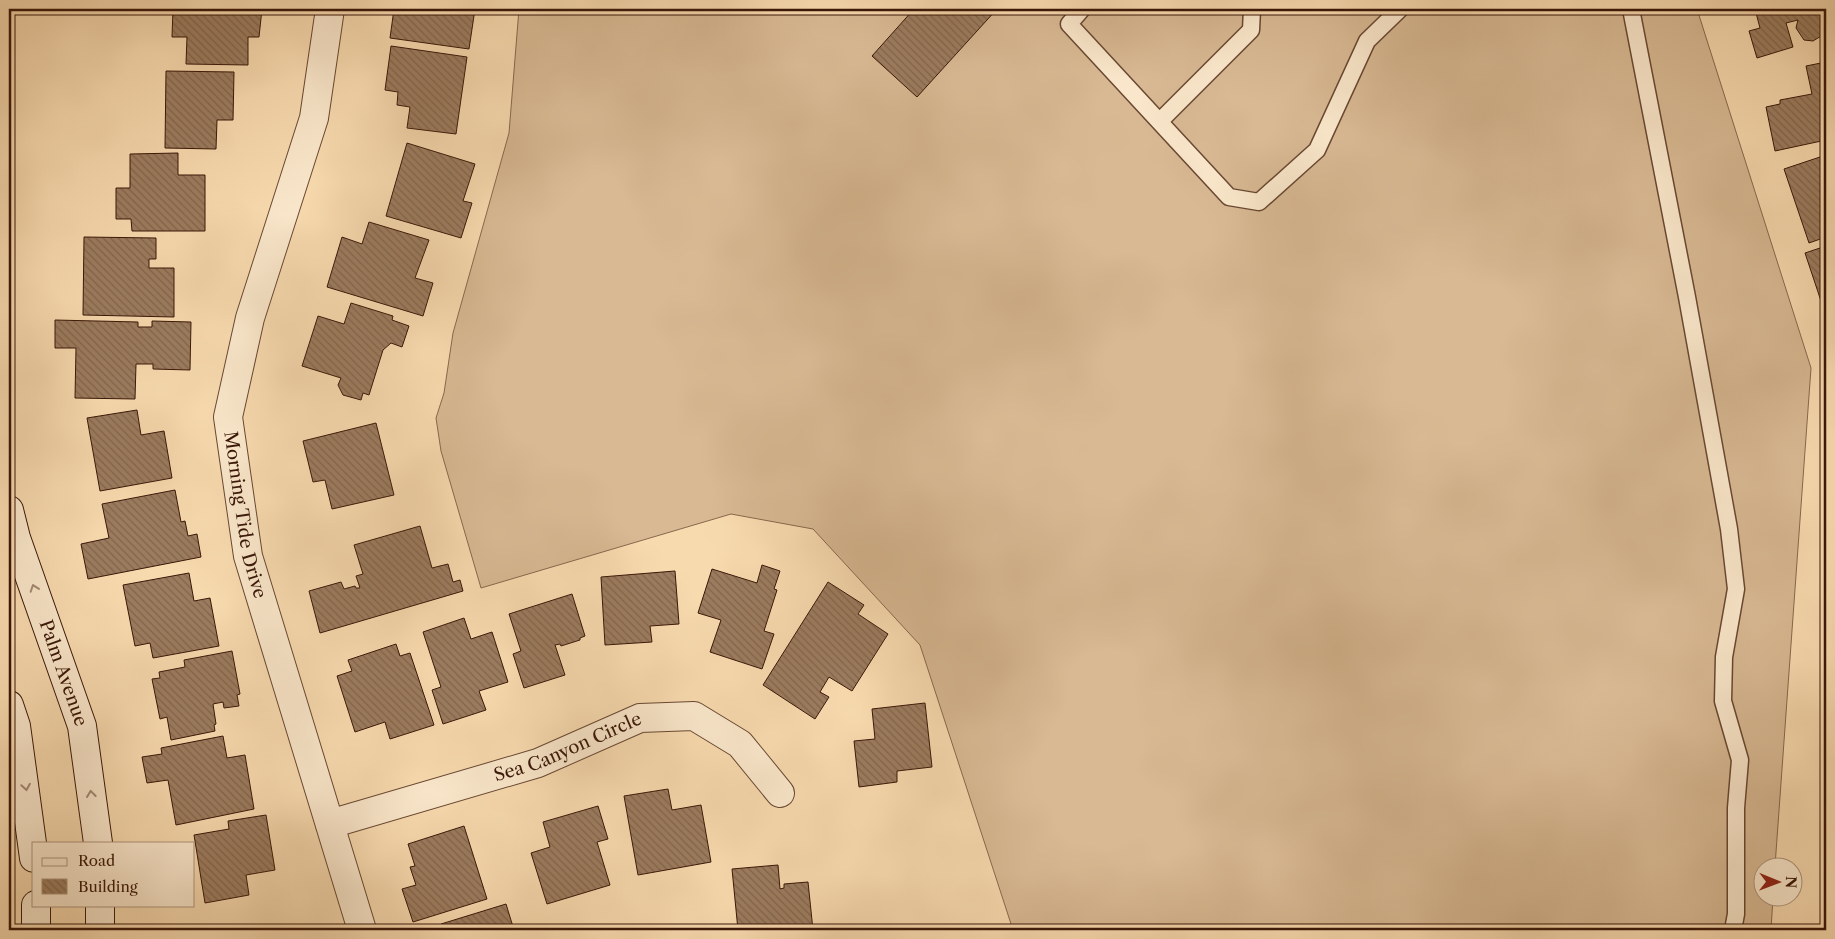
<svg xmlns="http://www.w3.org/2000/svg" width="1835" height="939" viewBox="0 0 1835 939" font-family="'Libre Caslon Text',serif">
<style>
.grass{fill:#d8b993;stroke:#88684e}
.building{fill:url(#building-back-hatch);stroke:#391708}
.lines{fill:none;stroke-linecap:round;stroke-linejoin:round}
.lane-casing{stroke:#694832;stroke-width:19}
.street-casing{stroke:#694832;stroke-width:30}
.secondary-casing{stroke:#391708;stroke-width:30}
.lane{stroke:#fae7cb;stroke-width:16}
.street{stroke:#fae7cb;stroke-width:28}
.secondary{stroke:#fae7cb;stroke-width:28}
.oneway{stroke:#a38973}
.labels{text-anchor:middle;stroke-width:4;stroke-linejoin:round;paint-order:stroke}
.street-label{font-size:18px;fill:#391708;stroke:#fae7cb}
</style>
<defs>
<pattern id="building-back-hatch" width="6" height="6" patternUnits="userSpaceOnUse" patternTransform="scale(1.25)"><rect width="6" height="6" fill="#9c7c5f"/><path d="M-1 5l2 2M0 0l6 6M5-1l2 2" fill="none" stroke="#80654c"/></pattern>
</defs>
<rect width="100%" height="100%" fill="#f8daaf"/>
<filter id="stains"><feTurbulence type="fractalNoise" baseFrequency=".004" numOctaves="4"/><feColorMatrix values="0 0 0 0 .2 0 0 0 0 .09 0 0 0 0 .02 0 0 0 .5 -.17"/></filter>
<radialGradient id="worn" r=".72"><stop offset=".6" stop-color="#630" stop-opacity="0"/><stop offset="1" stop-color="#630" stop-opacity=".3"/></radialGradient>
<!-- grass -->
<polygon class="grass" points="519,9 1697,9 1811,368 1775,866 1762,866 1762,896 1773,897 1771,930 1013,930 920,645 813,529 731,514 481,588 441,451 436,418 444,393 453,333 509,133"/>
<!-- building -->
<g class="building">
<polygon points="173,9 262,9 259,37 248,37 248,65 186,64 187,37 172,37"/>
<polygon points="394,9 475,9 469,49 390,38"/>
<polygon points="914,9 997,9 917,97 872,56"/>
<polygon points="1755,9 1826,9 1826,33 1813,41 1804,40 1796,28 1798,20 1786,23 1793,47 1757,58 1749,31 1760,28"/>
<polygon points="391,46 467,57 456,134 407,128 410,107 397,105 398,92 385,90"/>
<polygon points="1826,62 1826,140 1775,151 1766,107 1780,104 1780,100 1812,94 1806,66"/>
<polygon points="166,71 234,72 233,120 217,120 216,149 165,148"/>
<polygon points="407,143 475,164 463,201 472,203 461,238 386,216"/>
<polygon points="178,153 178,175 205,175 205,231 132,231 131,219 116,219 116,188 130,188 130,154"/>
<polygon points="1826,155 1826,237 1809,243 1784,169"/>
<polygon points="369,222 429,240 415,278 433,283 423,316 327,287 342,237 362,244"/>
<polygon points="84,237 156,238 156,259 149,259 149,268 174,268 174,317 83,315"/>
<polygon points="1826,246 1826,316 1805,253"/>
<polygon points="351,303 393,316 392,320 409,326 402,347 391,343 383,350 369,395 363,393 361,400 343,395 338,385 341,378 302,366 318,316 344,324"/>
<polygon points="55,320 138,322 138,327 152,327 152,321 191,322 190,370 153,369 153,364 136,364 135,399 75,398 76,348 55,348"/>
<polygon points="137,410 141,435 164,431 172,478 100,491 87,418"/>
<polygon points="376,423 394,495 332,509 325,480 313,482 303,441"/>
<polygon points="175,490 181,522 185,521 188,536 197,534 201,557 88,579 81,544 109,538 102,504"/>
<polygon points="420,526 432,568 448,564 453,582 460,580 463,591 320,633 309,591 341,582 344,589 355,586 356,588 360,588 356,576 363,574 354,545"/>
<polygon points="762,565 780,571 774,589 777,590 764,631 774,634 762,669 710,652 721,620 698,613 712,569 757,583"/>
<polygon points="675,571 679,624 650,626 652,642 605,645 601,577"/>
<polygon points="189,573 194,601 210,598 219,646 153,658 150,643 135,646 123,585"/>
<polygon points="828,582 864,605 858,614 888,634 852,691 829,677 820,692 829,697 815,719 763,685"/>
<polygon points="572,594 585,636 580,638 580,640 561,646 560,644 555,645 565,675 524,688 513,654 521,651 509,614"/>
<polygon points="464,618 471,639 492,632 508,682 479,691 486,710 443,724 432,690 441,687 423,632"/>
<polygon points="396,644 400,656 410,653 434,725 390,739 385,722 355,732 337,676 352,671 348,660"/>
<polygon points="232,651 240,694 237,695 239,706 224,708 223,702 213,704 216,724 214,725 215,731 171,740 167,717 160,719 152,679 160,678 159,672 185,667 184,660"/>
<polygon points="925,703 932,767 897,771 897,782 859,787 854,741 875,739 872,709"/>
<polygon points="223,736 227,758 245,755 254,809 176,825 168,780 147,783 142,757 162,754 161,748"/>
<polygon points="1824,751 1826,751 1826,788 1821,788"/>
<polygon points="668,789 672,810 701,805 711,862 638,875 624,796"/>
<polygon points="598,806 608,839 597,842 610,885 547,904 531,853 550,847 543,822"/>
<polygon points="266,815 275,870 246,875 249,895 205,903 194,835 229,829 228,821"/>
<polygon points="464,826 487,899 413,922 402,889 416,885 410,867 415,866 408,844"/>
<polygon points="778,865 780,889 784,888 784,884 808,882 813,930 738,930 732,869"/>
<polygon points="506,904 514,930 443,930 441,924"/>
</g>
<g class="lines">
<!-- lane casing -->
<g class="lane-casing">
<g id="lane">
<polyline points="1082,9 1069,24 1229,197 1259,202 1317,150 1367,41 1400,9"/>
<polyline points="1631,9 1687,297 1729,529 1736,589 1724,657 1723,701 1740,760 1736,808 1736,914 1733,930"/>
<polyline points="1160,121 1251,30 1252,9"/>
</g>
</g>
<!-- street casing -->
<g class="street-casing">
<g id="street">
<path id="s1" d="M330 9 314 118 250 318 228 417 248 556 362 930"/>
<path id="s2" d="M330 824 538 763 640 718 694 716 740 744 780 793"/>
</g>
</g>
<!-- secondary casing -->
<g class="secondary-casing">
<g id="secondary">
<path id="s3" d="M9 510 16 538 82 726 98 843"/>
<polyline points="9,705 16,726 34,858"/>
<polyline points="100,905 100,930"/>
<polyline points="36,930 36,905"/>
</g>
</g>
<!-- lane -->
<use href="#lane" class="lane"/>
<!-- street -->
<use href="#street" class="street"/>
<!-- secondary -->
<use href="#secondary" class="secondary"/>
</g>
<!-- one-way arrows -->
<defs><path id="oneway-chevron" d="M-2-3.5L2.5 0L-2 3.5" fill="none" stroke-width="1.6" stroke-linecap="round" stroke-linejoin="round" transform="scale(1.25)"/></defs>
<g class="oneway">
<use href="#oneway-chevron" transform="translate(34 588) rotate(-109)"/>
<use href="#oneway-chevron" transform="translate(26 787) rotate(81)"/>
<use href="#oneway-chevron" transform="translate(91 794) rotate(-97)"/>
</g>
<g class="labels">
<!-- street labels -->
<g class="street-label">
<text dy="6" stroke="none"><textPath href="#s1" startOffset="521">Morning Tide Drive</textPath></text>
<text dy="6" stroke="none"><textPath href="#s3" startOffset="172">Palm Avenue</textPath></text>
<text dy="6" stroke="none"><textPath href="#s2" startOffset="250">Sea Canyon Circle</textPath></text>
</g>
</g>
<!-- margin -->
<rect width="1835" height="939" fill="none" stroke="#f8daaf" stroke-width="30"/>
<rect x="10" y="10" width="1815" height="919" fill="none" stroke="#391708" stroke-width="2.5"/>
<rect x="15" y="15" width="1805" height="909" fill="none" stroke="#391708"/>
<!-- legend -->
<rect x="32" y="842" width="162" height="65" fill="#fae7cb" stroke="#ad947d"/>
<rect x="42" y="858" width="25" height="8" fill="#fae7cb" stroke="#ad947d"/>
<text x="78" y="866" font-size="15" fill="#391708">Road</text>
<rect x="42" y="879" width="25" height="15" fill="url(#building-back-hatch)" stroke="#ad947d"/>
<text x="78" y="892" font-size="15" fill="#391708">Building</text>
<!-- north arrow -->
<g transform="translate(1778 882) rotate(91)"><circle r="24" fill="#fae7cb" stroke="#ad947d"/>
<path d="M0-4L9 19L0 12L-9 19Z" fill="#8f2418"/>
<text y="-8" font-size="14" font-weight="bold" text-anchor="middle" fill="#391708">N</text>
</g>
<rect width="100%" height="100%" filter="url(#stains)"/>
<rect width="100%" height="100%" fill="url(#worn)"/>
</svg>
